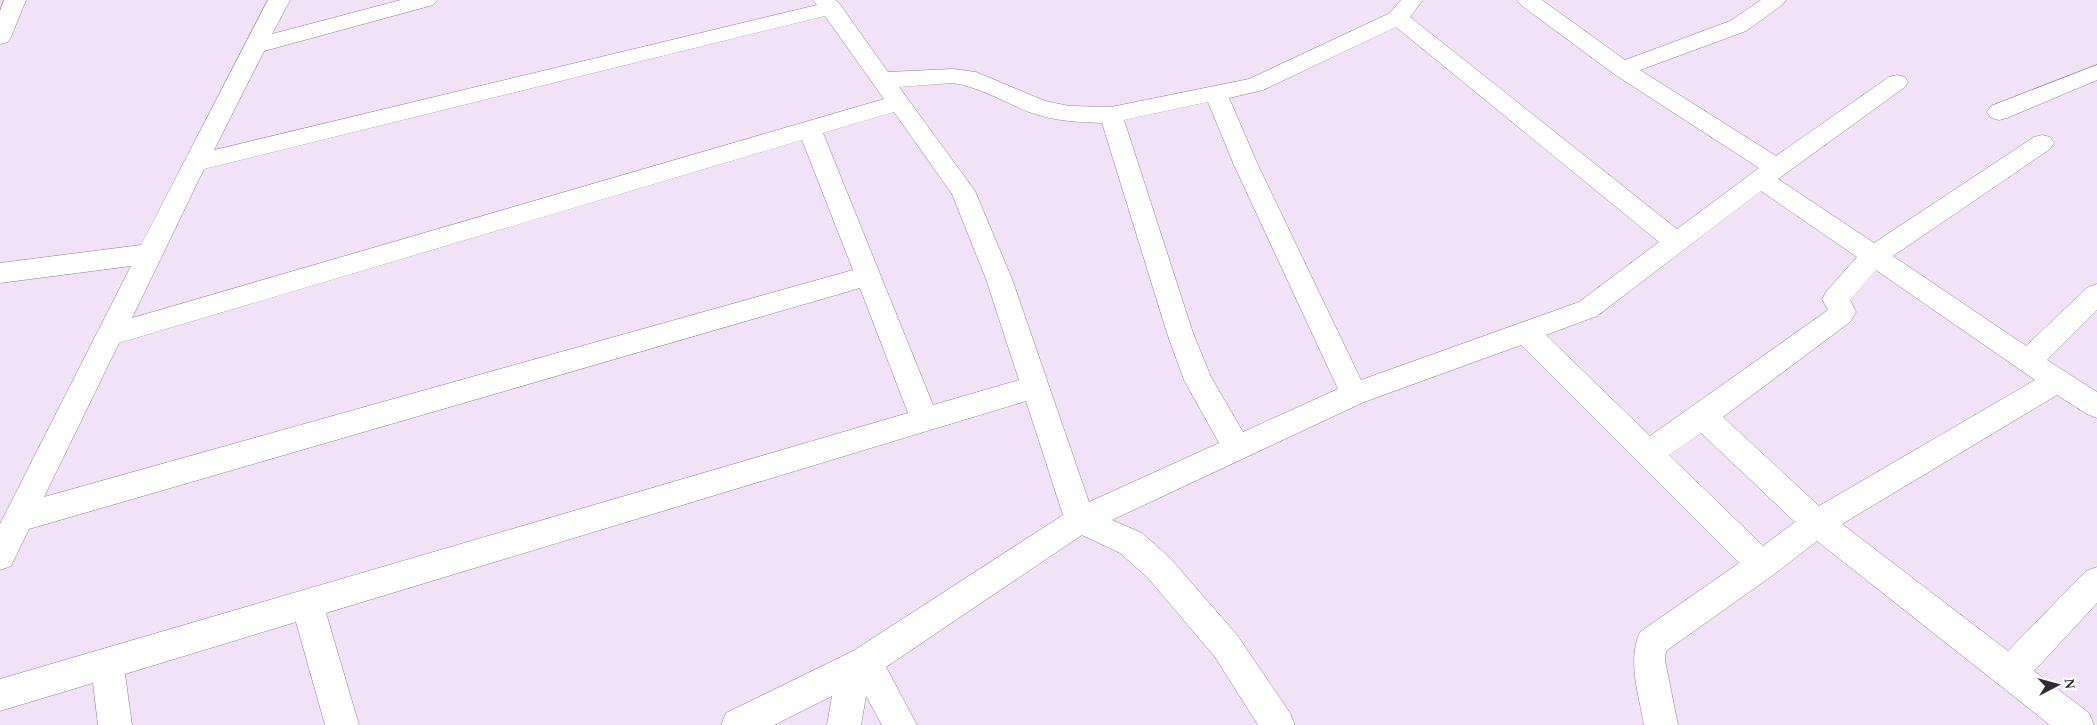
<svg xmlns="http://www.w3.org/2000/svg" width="2097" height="725" viewBox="0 0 2097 725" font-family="'Times New Roman',serif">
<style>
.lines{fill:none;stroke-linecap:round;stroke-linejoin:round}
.street-casing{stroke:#8c7e91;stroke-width:1}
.street{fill:#fff;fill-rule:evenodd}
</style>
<rect width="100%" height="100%" fill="#f2e2f7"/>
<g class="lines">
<!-- street casing -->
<g class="street-casing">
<g id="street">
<polygon points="4,0 26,0 11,37 8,42 0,44 0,11"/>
<path d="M268 0H290L272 34 401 0H437L433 5 264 51 214 150 817 5 813 0H835L839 3 888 72 953 69 976 72 1045 101 1069 106 1111 107 1249 79 1390 13 1401 0H1423L1410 17 1677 229 1759 168 1614 74 1521 5 1517 0H1542L1625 60 1730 21 1761 0H1786L1782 5 1746 31 1640 70 1776 156 1889 77 1897 75 1905 77 1908 82 1905 87 1778 179 1874 243 2034 137 2042 135 2050 137 2054 143 2050 149 1893 256 2026 346 2088 287 2097 284V310L2047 360 2097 392V418L2087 414 2057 395 1842 524 2008 651 2086 571 2097 567V603L2034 671 2089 713 2094 725H2050L1817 541 1773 575 1666 651 1665 660 1678 725H1644C1639 695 1627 661 1640 632L1739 563 1521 345 1364 402 1112 520 1142 533 1170 558 1237 635 1290 713 1295 725H1258L1215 657 1148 578 1120 553 1082 535 886 667 917 725H882L866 696 861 725H827L832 696 774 725H721L726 713 853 651 1063 515 1026 401 326 613 359 725H325L296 622 125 674 132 725H98L93 683 0 711V679L908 413 860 288 29 529 11 566 0 570V524L131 266 0 283V263L141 245ZM825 16 884 99 132 318 204 169ZM1396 27 1659 242 1579 302 1361 380 1258 165 1229 98 1263 90ZM953 83C980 87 1004 102 1029 112 1053 121 1077 122 1102 123L1167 333 1184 380 1219 443 1089 502 1012 279 975 191 899 87ZM1208 102 1234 165 1338 389 1243 432 1211 377 1193 333 1124 120ZM894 112 952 194 986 279 1019 380 933 405 823 133ZM802 140 853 270 44 497 119 343ZM1761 191 1857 257 1826 292 1822 299 1828 310 1650 436 1546 335 1597 316ZM1876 270 2035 380 1819 506 1723 417 1850 322 1856 312 1850 300ZM1701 433 1795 522 1763 546 1669 455Z"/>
<polygon points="2097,65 2097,80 2007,118 1999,120 1991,118 1987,112 1991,106"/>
</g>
</g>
<!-- street -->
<use href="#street" class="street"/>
</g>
<!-- north arrow -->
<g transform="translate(2057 685) rotate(84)" stroke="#ffffff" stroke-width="4" paint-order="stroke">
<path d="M0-4L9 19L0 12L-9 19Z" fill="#312b33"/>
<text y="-8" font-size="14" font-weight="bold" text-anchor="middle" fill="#312b33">N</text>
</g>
</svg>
